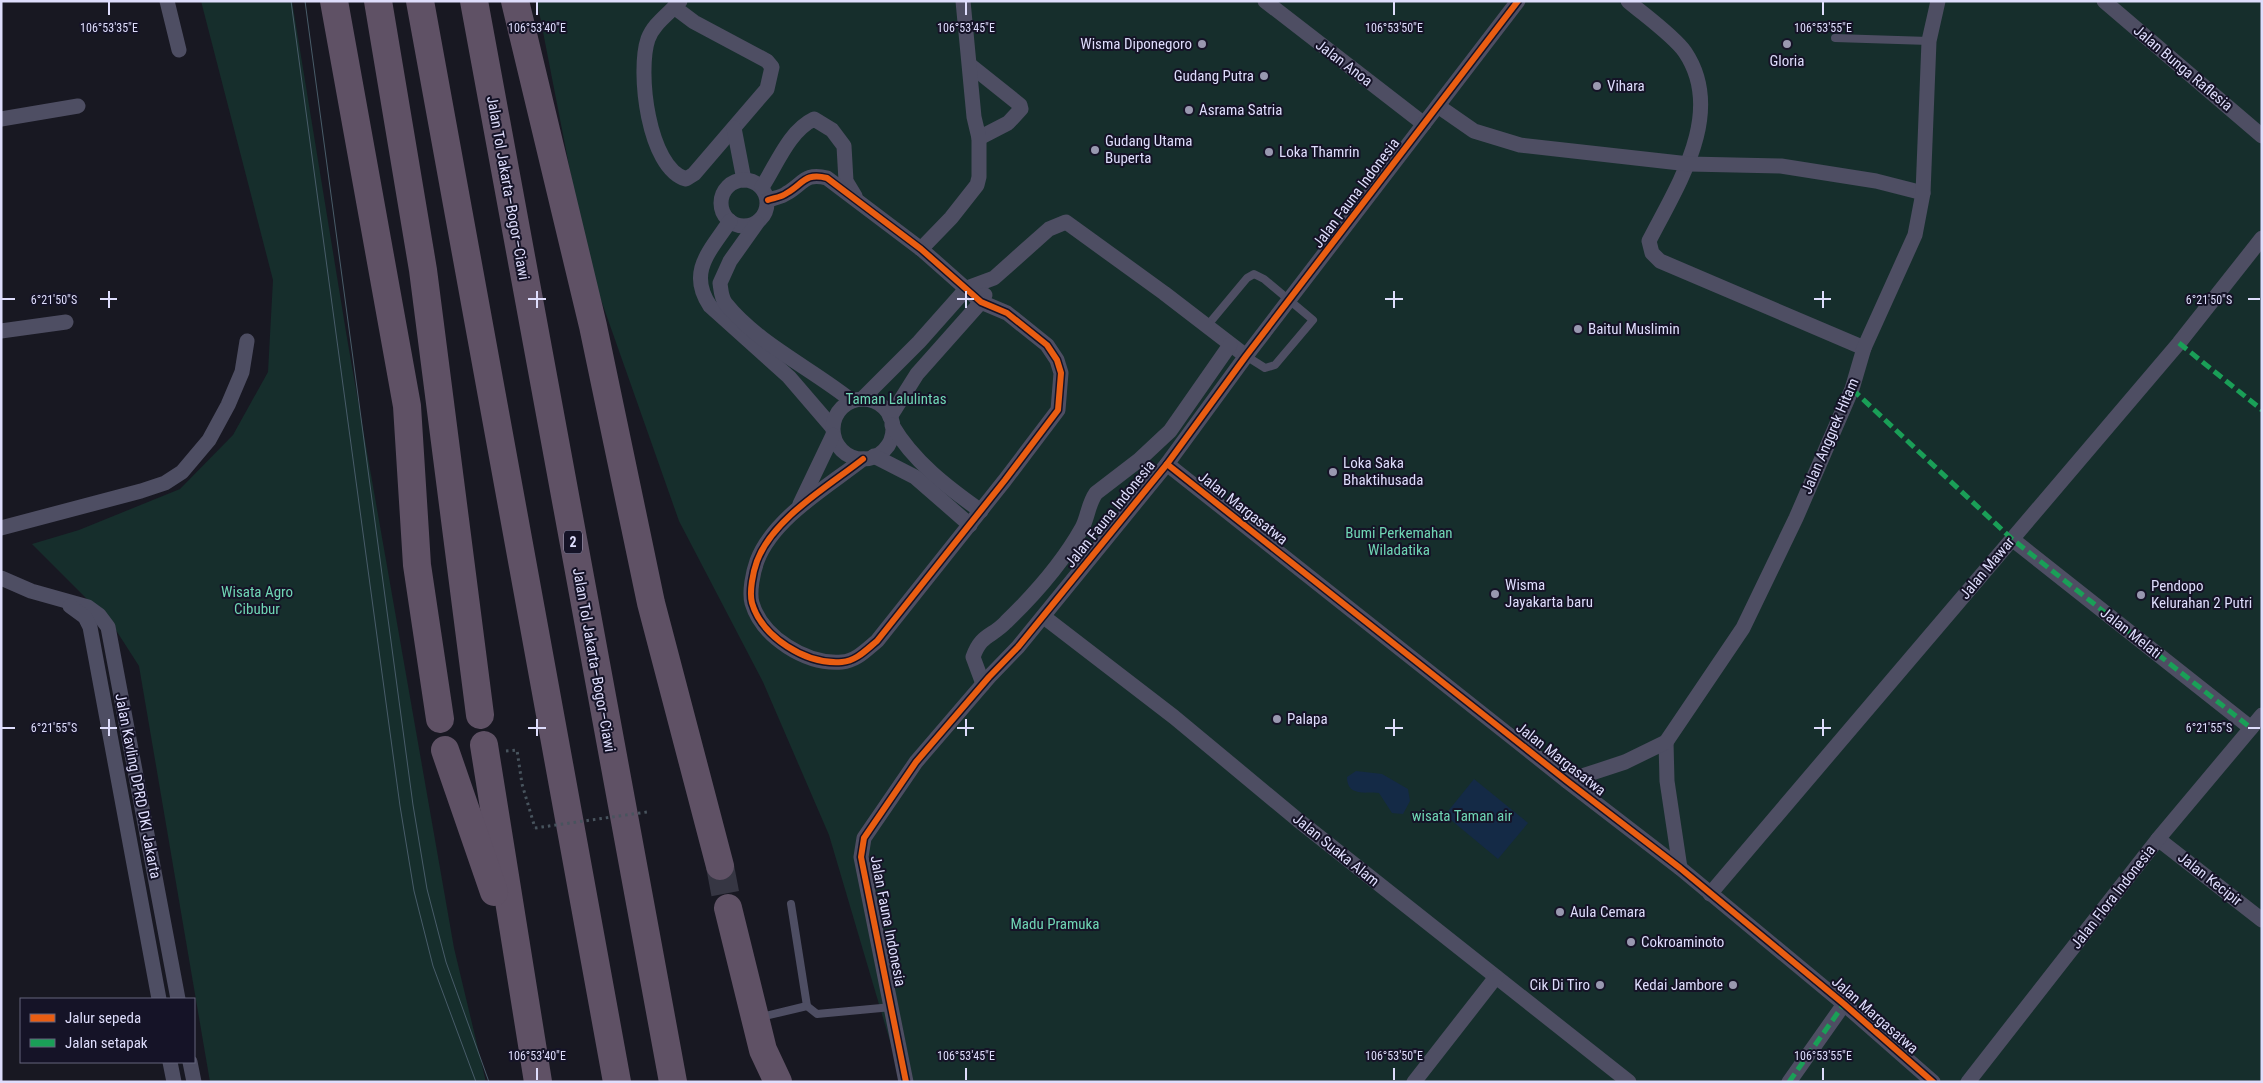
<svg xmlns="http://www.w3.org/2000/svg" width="2263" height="1083" viewBox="0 0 2263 1083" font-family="'Roboto Condensed',sans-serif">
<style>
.green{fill:#162e2c}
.water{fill:#142a46}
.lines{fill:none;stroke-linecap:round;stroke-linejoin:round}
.motorway-tunnel{stroke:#363643;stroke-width:28;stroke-dasharray:28 14;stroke-linecap:butt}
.path{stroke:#48545e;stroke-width:3;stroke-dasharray:2.5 4;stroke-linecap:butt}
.service{stroke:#4e4e63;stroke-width:8}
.minor{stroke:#4e4e63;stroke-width:15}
.motorway{stroke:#5f5165;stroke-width:28}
.tram{stroke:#485c69;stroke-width:1}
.path-bridge{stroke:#48545e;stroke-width:3;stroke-dasharray:2.5 4;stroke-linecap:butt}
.quiet{stroke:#1a9f57;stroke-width:5;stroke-dasharray:10 5;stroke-linecap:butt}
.cycleway-casing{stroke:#151327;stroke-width:9}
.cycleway{stroke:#e95d12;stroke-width:6}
.ticks{fill:none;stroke:#deddfc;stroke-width:2}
.poi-dot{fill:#9998b0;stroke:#151327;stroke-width:2}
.labels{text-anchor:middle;stroke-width:4;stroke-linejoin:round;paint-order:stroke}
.shield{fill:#151327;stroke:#a2a0bc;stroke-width:1}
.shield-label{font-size:14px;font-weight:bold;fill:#deddfc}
.poi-label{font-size:15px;fill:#deddfc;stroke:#151327;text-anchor:start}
.street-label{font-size:15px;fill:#deddfc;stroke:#151327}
.park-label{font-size:15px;fill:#6fd5b4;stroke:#151327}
.ticks-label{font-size:12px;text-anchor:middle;fill:#deddfc;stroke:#151327;stroke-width:4;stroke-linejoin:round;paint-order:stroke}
</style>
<rect width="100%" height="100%" fill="#181822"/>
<!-- green -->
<g class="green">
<polygon points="201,1 292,1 347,338 454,948 486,1082 210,1082 139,666 112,624 32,544 79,530 180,489 233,435 268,372 273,280"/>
<polygon points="537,1 2262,1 2262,1082 902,1082 829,835 763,682 679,521 588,263"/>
</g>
<!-- water -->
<g class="water">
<path d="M1356 771 1382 774 1408 789 1410 801 1403 814 1392 813 1379 793C1364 792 1347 796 1347 777Z"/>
<polygon points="1474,779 1528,823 1498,859 1445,815"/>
</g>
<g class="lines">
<!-- motorway-tunnel -->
<polyline class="motorway-tunnel" points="720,866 728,908"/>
<!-- path -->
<polyline class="path" points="506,751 517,750 522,784 535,828"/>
<!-- service -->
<g class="service">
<polyline points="1835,38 1929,41"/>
<polyline points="1207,326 1247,278 1254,274 1264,279 1313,320 1275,365 1265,368 1246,356"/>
<polyline points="791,904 807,1006 817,1014 892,1007"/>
<polyline points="761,1017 807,1006"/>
</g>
<!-- minor -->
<g class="minor">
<polyline points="167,1 179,50"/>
<polyline points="1265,1 1424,124"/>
<path d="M1628 1C1643 14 1674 36 1685 52 1726 113 1677 186 1649 241L1652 253 1660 261 1864 348"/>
<polyline points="2104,1 2262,136"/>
<path d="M674 7 694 22 767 61 772 67 767 89 694 174 686 179C648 168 637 71 648 39 654 23 669 14 680 1"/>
<polyline points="970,65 1020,105 1021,109 1008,123 979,138"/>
<polyline points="1438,106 1474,131 1520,145 1689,164 1781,166 1876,181 1923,193"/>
<polyline points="1,119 78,106"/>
<polyline points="734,128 744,180"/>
<circle cx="744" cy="203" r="23"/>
<path d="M762 187C777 164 789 131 814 119L832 130 844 146 846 181 855 196"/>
<path d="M768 200C774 198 782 197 787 193 803 184 805 172 827 178L921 249 981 302 1007 313 1047 345 1057 360 1061 373 1058 410 1005 480 877 641C866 650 856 661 842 662 806 665 762 637 752 603 749 592 753 572 757 561 773 518 829 486 863 459"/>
<path d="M730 221C710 251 687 272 710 306L789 377 832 427"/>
<path d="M757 223 730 261 720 283C721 290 721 298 726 304 757 343 814 370 852 401"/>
<polyline points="921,249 951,218 977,185 979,177 979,138 974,117 963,1"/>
<polyline points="1,331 66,322"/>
<polyline points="862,399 919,342 967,288 994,278 1049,229 1066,222 1164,293 1246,356"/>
<circle cx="863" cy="429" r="30"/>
<polyline points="890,417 917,374 981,302 985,295"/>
<path d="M892 425C913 461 947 487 981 511"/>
<polyline points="874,456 915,477 970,525"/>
<polyline points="1167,464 1567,781 1680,868 1844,1004 1933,1082"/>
<polyline points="800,504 833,435"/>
<polyline points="1,528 141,491 165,483 182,472 209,440 228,405 242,372 247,341"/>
<polyline points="2012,539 2251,728"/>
<polyline points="1,578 31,591 88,607 99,615 108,627 178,999"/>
<polyline points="70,606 85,617 90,627 159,999"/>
<polyline points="1044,617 1174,717 1298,820 1629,1082"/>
<path d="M983 684 973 657C981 634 992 637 1006 622 1034 595 1063 562 1082 528 1088 517 1088 504 1096 493L1139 460 1170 431 1230 345"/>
<polyline points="1666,742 1667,781 1680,868"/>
<polyline points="1567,781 1625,762 1666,742 1743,628 1796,518 1852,389 1864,348 1915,235 1923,193 1929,41 1938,1"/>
<polyline points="2158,839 2262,920"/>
<polyline points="1710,894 2179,343 2262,238"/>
<polyline points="170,1062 174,1082"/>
<polyline points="190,1062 194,1082"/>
<polyline points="906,1082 861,857 864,838 916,762 989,677 1018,647 1167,464 1246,356 1518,1"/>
<polyline points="1414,1082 1496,977"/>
<polyline points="1789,1082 1844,1004"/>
<polyline points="1968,1082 2158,839 2262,715"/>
</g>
<!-- motorway -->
<g class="motorway">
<polyline points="334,1 407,406 417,565 440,719"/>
<polyline points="378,1 423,270 480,715"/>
<polyline points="420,1 617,1082"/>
<polyline points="474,1 673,1082"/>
<polyline points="515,1 593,326 651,603 720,866"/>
<polyline points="484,745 538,1082"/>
<polyline points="445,750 494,892"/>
<polyline points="728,908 763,1050 778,1082"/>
</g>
<!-- tram -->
<g class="tram">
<polyline points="291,1 400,806 414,891 433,966 476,1082"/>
<polyline points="305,1 413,805 427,889 446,962 489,1082"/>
</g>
<!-- path-bridge -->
<polyline class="path-bridge" points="535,828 647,812"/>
<!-- quiet -->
<g class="quiet">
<polyline points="2179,343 2262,410"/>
<polyline points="1852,389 2012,539 2251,728"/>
<polyline points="1789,1082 1844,1004"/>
</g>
<!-- cycleway casing -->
<g class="cycleway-casing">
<g id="cycleway">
<path d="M768 200C774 198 782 197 787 193 803 184 805 172 827 178L921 249 981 302 1007 313 1047 345 1057 360 1061 373 1058 410 1005 480 877 641C866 650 856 661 842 662 806 665 762 637 752 603 749 592 753 572 757 561 773 518 829 486 863 459"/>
<polyline points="1167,464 1567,781 1680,868 1844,1004 1933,1082"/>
<polyline points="906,1082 861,857 864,838 916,762 989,677 1018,647 1167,464 1246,356 1518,1"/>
</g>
</g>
<!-- cycleway -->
<use href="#cycleway" class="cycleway"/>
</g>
<!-- ticks -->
<path class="ticks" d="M109 2V15M537 2V15M966 2V15M1394 2V15M1823 2V15M109 291V308M537 291V308M966 291V308M1394 291V308M1823 291V308M2 299H15M100 299H117M528 299H546M957 299H974M1385 299H1403M1814 299H1831M2248 299H2260M109 719V736M537 719V736M966 719V736M1394 719V736M1823 719V736M2 728H15M100 728H117M528 728H546M957 728H974M1385 728H1403M1814 728H1831M2248 728H2260M537 1068V1080M966 1068V1080M1394 1068V1080M1823 1068V1080"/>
<!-- markers -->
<g class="poi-dot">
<circle cx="1202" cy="44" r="5"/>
<circle cx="1787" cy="44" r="5"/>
<circle cx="1264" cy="76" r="5"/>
<circle cx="1597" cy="86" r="5"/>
<circle cx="1189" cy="110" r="5"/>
<circle cx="1095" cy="150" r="5"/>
<circle cx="1269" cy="152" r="5"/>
<circle cx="1578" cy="329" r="5"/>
<circle cx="1333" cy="472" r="5"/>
<circle cx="1495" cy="594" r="5"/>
<circle cx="2141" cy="595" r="5"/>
<circle cx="1277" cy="719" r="5"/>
<circle cx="1560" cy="912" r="5"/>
<circle cx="1631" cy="942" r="5"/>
<circle cx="1600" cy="985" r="5"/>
<circle cx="1733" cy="985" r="5"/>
</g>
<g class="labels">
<!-- shield labels -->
<rect class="shield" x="564" y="530.5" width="18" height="23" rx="4"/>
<g class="shield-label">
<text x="573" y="547">2</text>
</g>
<!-- poi labels -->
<g class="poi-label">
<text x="1192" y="49" text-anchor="end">Wisma Diponegoro</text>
<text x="1787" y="66" text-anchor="middle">Gloria</text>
<text x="1254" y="81" text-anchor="end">Gudang Putra</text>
<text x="1607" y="91">Vihara</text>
<text x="1199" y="115">Asrama Satria</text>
<text x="1105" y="146">Gudang Utama<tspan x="1105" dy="17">Buperta</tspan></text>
<text x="1279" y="157">Loka Thamrin</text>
<text x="1588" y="334">Baitul Muslimin</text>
<text x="1343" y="468">Loka Saka<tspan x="1343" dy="17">Bhaktihusada</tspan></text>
<text x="1505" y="590">Wisma<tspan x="1505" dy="17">Jayakarta baru</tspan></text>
<text x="2151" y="591">Pendopo<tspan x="2151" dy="17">Kelurahan 2 Putri</tspan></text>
<text x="1287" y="724">Palapa</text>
<text x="1570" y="917">Aula Cemara</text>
<text x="1641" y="947">Cokroaminoto</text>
<text x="1590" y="990" text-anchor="end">Cik Di Tiro</text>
<text x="1723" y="990" text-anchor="end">Kedai Jambore</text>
</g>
<!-- street labels -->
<g class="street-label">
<text transform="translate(1344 63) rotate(37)" y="5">Jalan Anoa</text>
<text transform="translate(2183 68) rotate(40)" y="5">Jalan Bunga Raflesia</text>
<text transform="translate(508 188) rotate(80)" y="5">Jalan Tol Jakarta–Bogor–Ciawi</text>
<text transform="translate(1356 193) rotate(-53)" y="5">Jalan Fauna Indonesia</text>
<text transform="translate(1830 436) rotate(-67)" y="5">Jalan Anggrek Hitam</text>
<text transform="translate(1243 508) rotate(38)" y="5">Jalan Margasatwa</text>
<text transform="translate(1110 514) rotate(-51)" y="5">Jalan Fauna Indonesia</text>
<text transform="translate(1987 568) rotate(-50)" y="5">Jalan Mawar</text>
<text transform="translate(2131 633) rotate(38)" y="5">Jalan Melati</text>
<text transform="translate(594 660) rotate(80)" y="5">Jalan Tol Jakarta–Bogor–Ciawi</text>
<text transform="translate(1561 759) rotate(38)" y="5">Jalan Margasatwa</text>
<text transform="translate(138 786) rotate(79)" y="5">Jalan Kavling DPRD DKI Jakarta</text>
<text transform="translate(1336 850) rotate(39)" y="5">Jalan Suaka Alam</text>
<text transform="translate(2210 879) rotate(38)" y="5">Jalan Kecipir</text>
<text transform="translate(2113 897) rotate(-52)" y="5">Jalan Flora Indonesia</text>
<text transform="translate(888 921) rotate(79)" y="5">Jalan Fauna Indonesia</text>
<text transform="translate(1875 1015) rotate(41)" y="5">Jalan Margasatwa</text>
</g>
<!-- park labels -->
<g class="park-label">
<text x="896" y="404">Taman Lalulintas</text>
<text x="1399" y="538">Bumi Perkemahan<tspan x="1399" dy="17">Wiladatika</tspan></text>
<text x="257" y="597">Wisata Agro<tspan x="257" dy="17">Cibubur</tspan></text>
<text x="1462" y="821">wisata Taman air</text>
<text x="1055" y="929">Madu Pramuka</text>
</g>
</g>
<g class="ticks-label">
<text x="109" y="32">106°53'35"E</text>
<text x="537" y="32">106°53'40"E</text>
<text x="966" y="32">106°53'45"E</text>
<text x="1394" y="32">106°53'50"E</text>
<text x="1823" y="32">106°53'55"E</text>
<text x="54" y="304">6°21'50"S</text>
<text x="2209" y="304">6°21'50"S</text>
<text x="54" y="732">6°21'55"S</text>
<text x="2209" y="732">6°21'55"S</text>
<text x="537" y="1060">106°53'40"E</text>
<text x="966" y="1060">106°53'45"E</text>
<text x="1394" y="1060">106°53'50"E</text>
<text x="1823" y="1060">106°53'55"E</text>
</g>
<!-- border -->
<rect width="2263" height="1083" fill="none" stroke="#deddfc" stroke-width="5"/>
<!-- legend -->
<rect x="20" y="998" width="175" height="65" fill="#151327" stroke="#65647c"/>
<rect x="30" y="1014" width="25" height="8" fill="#e95d12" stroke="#65647c"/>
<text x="65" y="1023" font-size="15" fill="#deddfc">Jalur sepeda</text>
<rect x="30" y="1039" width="25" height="8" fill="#1a9f57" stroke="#65647c"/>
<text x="65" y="1048" font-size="15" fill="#deddfc">Jalan setapak</text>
</svg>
